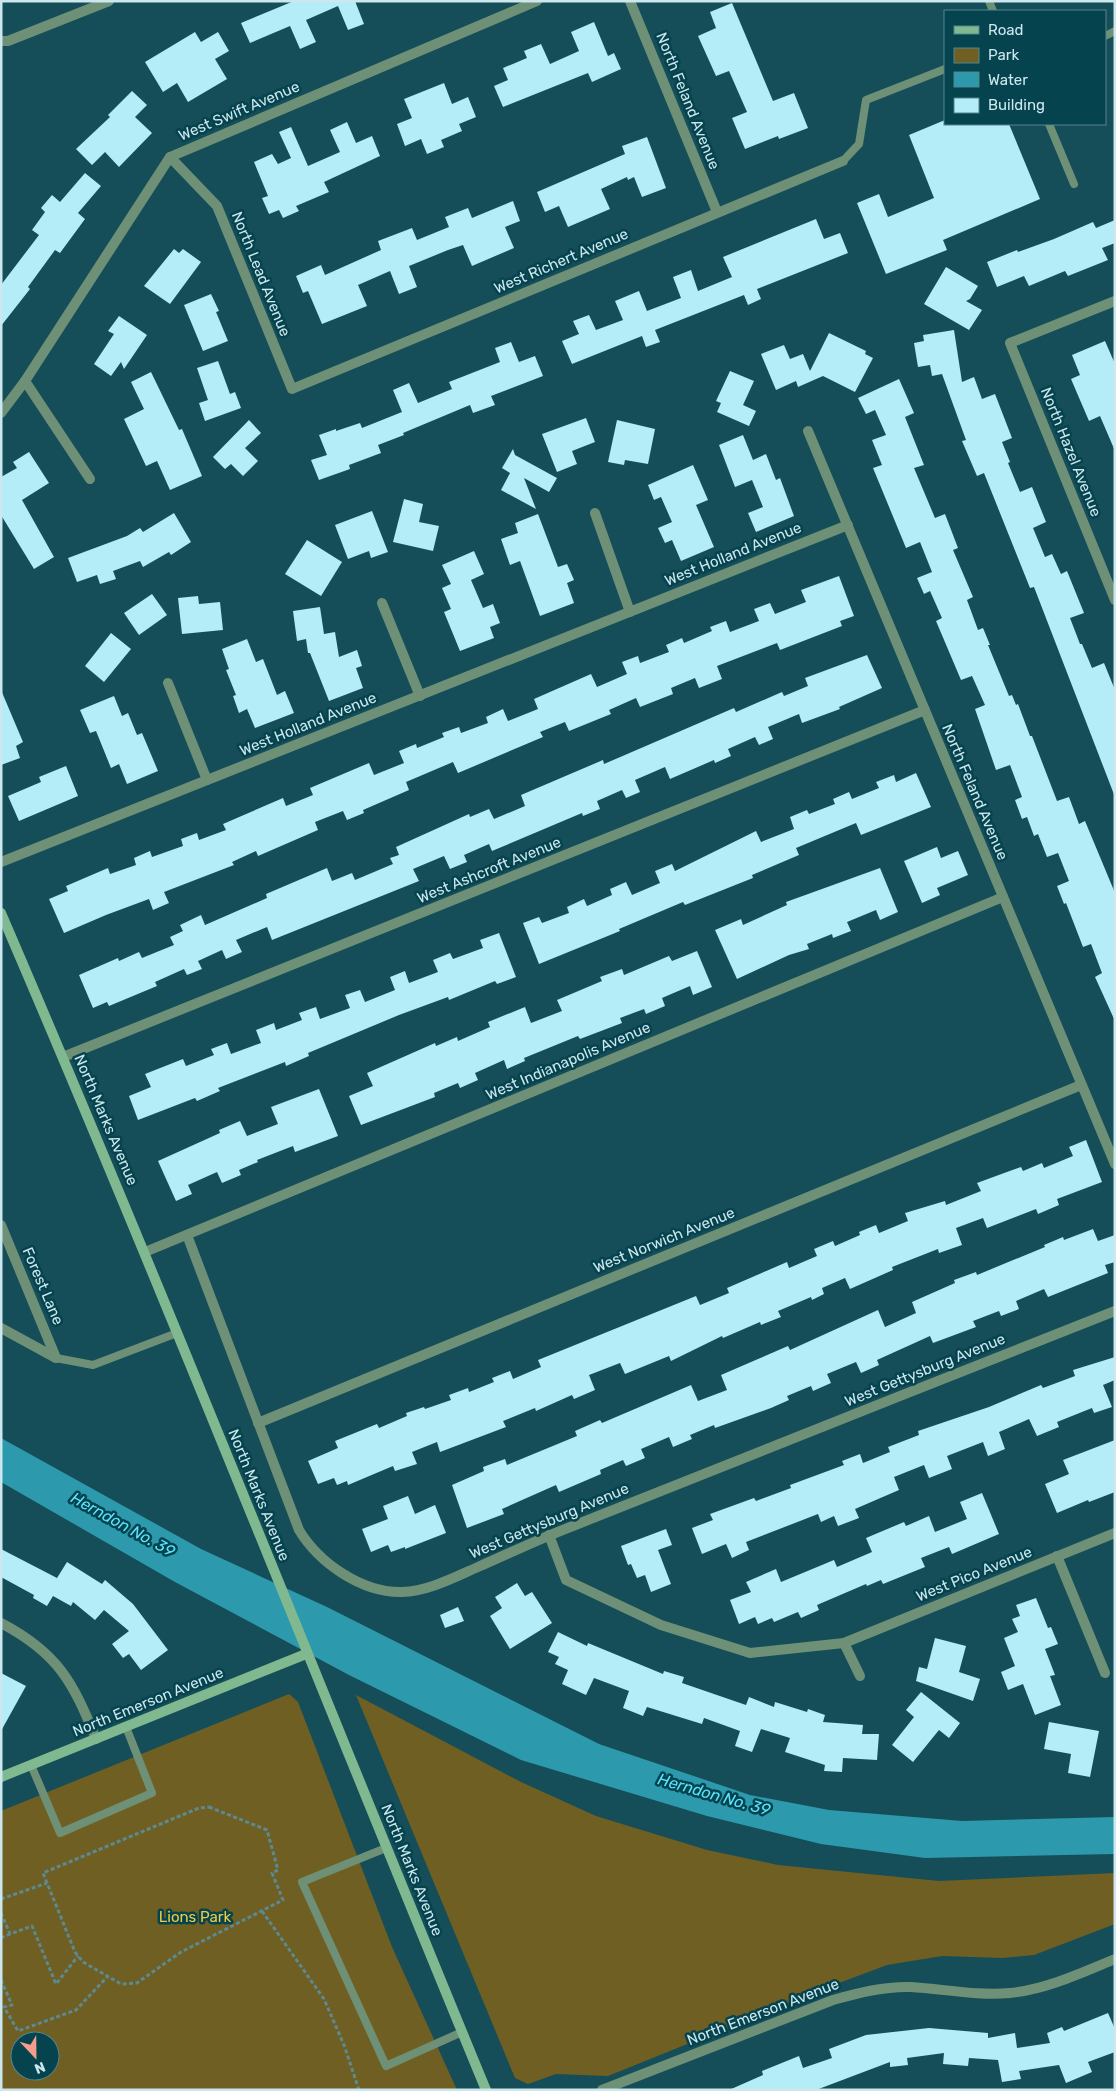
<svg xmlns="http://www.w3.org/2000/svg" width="1116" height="2091" viewBox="0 0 1116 2091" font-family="Rubik,sans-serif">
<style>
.green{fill:#705f22;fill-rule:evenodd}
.water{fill:#2d99ad}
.building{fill:#b4ecf8}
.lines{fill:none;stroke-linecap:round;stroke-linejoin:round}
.path{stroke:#5c8992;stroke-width:3;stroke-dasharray:4 2.5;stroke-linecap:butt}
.lane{stroke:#6d9076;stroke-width:8}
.street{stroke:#6d9076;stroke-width:10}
.secondary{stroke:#80b990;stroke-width:10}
.labels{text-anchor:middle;stroke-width:5;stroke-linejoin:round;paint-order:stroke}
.street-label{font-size:15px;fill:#cce7ed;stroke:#05434e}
.park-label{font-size:15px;fill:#f1cb43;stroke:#05434e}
.water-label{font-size:16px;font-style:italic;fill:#5ae3fd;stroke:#05434e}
</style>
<rect width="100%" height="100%" fill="#154e59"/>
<!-- green -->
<g class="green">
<path d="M289 1694 298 1702 392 1947 457 2090H1V1811ZM20 2041H50V2071H20Z"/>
<polygon points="356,1695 521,1782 596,1816 707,1850 778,1865 939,1881 1115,1873 1115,1924 1034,1955 1003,1958 942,1956 887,1965 831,1986 608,2076 556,2074 528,2084 515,2078"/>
</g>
<!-- water -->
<polygon class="water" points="1,1438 201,1549 327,1607 599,1744 750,1795 829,1810 962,1821 1115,1817 1115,1854 925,1858 821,1844 707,1816 521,1760 349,1675 175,1582 1,1482"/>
<!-- building -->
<g class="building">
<polygon points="294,1 355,1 364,24 348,30 338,6 306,20 316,42 300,49 290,26 250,43 241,23"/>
<polygon points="732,3 773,101 794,93 808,128 779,139 778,136 745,149 732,118 747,112 729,71 716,76 698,36 716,28 710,12"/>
<polygon points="594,22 608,56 614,53 621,69 592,82 588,73 503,107 494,86 508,80 503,68 527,58 524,51 541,44 550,64 579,51 571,32"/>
<polygon points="195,32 201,42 218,32 229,51 215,59 227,79 188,102 177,83 163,92 145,62"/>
<polygon points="444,83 452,104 468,97 476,117 459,124 462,131 441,140 444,147 427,154 421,139 405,146 397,124 412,118 404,99"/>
<polygon points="132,91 147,105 135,117 152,133 119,167 105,152 92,165 76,149 110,117 108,115"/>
<polygon points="945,120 945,124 1009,124 1040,199 943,240 947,250 886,274 857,203 879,194 888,217 934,198 909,135"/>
<polygon points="347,122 356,143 372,136 380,156 324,182 329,192 296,206 299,211 283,218 279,210 269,214 262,198 268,196 254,162 272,154 278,164 291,158 279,132 291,127 308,166 340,152 330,130"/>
<polygon points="647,137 666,188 642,197 634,177 628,180 627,177 601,189 610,209 568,227 559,206 545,212 537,192 625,154 622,146"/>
<polygon points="85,173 101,186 78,213 85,219 60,253 55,250 28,287 30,289 1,326 1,285 39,235 32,230 45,212 41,208 52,195 60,202"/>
<polygon points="513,201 520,221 505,227 514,248 472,266 463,245 448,250 409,266 417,287 399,294 390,271 358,285 367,306 322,324 308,291 303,293 296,276 321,265 325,275 381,250 378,241 412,228 417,240 449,227 445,217 468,208 472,218"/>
<polygon points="816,219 824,239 840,233 848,253 757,289 761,299 748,305 744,295 655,330 660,342 646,347 642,336 572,364 562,341 579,334 573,321 589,315 596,330 623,320 615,301 639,291 647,311 681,298 673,277 691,270 698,291 732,277 723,257"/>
<polygon points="1115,220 1115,243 1102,248 1108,260 1068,276 1065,271 1029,286 1024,276 997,287 987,262 1017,250 1018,252 1054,239 1093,222 1096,228"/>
<polygon points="174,249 179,253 183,249 201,262 170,304 144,286"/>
<polygon points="946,267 978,286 970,299 966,301 982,310 969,330 924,304"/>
<polygon points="211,294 219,311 216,312 228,341 203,351 184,305"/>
<polygon points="119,316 147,335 124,369 121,362 111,376 94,364 114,334 108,331"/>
<polygon points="954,330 962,382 974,377 982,399 995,394 1012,438 1002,442 1010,462 1008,463 1020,492 1032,487 1046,522 1033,528 1045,557 1052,554 1061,574 1067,571 1084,613 1070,618 1080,644 1082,644 1092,668 1104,663 1115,690 1115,797 1034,587 1030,588 984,473 977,476 962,441 966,440 942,374 932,376 930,365 918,367 914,343 924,341 923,335"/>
<polygon points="829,333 866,351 865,354 873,358 855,392 823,376 798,387 796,381 776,390 761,354 784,345 790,359 803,354 810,371"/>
<polygon points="1105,341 1115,364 1115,451 1100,416 1089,421 1071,379 1080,375 1072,355"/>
<polygon points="511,342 519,362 535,356 543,376 491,396 495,405 473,413 470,405 403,433 404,435 378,445 381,453 349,465 350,469 319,480 311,460 327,455 319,435 336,429 336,431 360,423 362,428 402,412 393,390 409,383 418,403 452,389 449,382 500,362 495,348"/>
<polygon points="218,361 230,394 235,392 241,408 205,421 199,403 208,400 197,368"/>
<polygon points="730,371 754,381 743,405 756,411 749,426 717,412 721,403 716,401"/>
<polygon points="151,372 179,430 182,429 202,476 170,490 157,461 146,466 124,419 144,409 131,382"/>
<polygon points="899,379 914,413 905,417 924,465 914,468 935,518 945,514 958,548 953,550 973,597 967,600 978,630 983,628 990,645 988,645 1009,696 1012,695 1016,705 1018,704 1030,736 1032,736 1057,801 1069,797 1079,824 1085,821 1115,893 1115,1021 1095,977 1102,973 1091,944 1083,947 1066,903 1064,904 1057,886 1069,881 1058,853 1047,857 1038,834 1034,836 1027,817 1022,819 1015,800 1022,797 1010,765 996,770 975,709 985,705 972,676 961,680 936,621 942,618 930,591 924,594 917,578 932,572 920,542 906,548 873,468 882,465 872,440 886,435 875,410 866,414 858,398"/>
<polygon points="586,418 595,442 572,451 577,464 557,472 542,434"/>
<polygon points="249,420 261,433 245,448 258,461 243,476 231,464 225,469 213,457"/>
<polygon points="617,420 655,429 648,464 625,460 624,465 608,462"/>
<polygon points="743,435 753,460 766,454 776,480 780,478 794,516 756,532 748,513 763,507 752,480 735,487 719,445"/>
<polygon points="513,449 515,455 557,478 549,492 524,478 536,509 501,490 510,473 502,468"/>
<polygon points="29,452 49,483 22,500 54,557 34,569 1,515 1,477 17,468 13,462"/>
<polygon points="693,465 708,500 696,505 714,547 681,561 672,540 665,543 658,528 672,522 661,497 654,500 648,485"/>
<polygon points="404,499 423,504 419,522 439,526 433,551 393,542"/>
<polygon points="372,511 388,552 371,558 369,551 348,559 335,525"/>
<polygon points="174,513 191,542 171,555 169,552 143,567 140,561 113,571 116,579 100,584 97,575 77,582 68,558 127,536 140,528 143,532"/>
<polygon points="538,514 558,567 567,564 574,580 567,583 574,603 540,616 520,561 510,565 501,539 518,533 515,523"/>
<polygon points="307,540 342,562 321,596 285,574"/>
<polygon points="474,551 484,574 471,580 483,608 493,604 500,623 490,627 494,638 460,651 444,612 451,609 442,588 451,584 442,565"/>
<polygon points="839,576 854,616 840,621 842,626 780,650 777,643 717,666 722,679 699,688 695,678 671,688 673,694 640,707 636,698 609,710 611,714 569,731 565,722 540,732 543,737 458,773 453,762 406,782 409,790 363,810 364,813 347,820 343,811 315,822 318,830 258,856 256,851 232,862 234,865 164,892 169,903 153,910 149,899 106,915 64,933 49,899 68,891 66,886 108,868 110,874 136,865 134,858 150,851 152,857 183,846 181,839 197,833 199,840 226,830 223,824 283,798 286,806 313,795 310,788 369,763 374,775 404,763 399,751 416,744 417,748 444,737 442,733 459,727 461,733 488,723 486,717 503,709 508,721 538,709 534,699 591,674 597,687 627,674 622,662 638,656 640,663 669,652 666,645 682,638 684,643 712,631 710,627 726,621 730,632 759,621 754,609 770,603 775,614 806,602 801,590"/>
<polygon points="152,594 167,615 139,635 124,613"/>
<polygon points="198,596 199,604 220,602 223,630 182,634 178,598"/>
<polygon points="320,607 324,634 335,632 339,657 357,650 362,666 356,668 363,688 329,701 310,653 308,653 306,639 297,641 293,611"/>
<polygon points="111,633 131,649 104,682 85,666"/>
<polygon points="247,639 256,662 263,659 277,695 285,691 294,713 255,728 247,709 239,713 233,696 236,695 226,670 229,669 222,649"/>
<polygon points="867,655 882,688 839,707 840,709 802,723 799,714 768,727 773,739 759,745 755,737 728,749 731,756 715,763 714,760 670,779 665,767 635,780 640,792 626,798 622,790 597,801 600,809 583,816 582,813 492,851 489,844 464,855 467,862 450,869 444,856 413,869 419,881 272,940 267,927 236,940 242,952 226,959 222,950 198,961 202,969 187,975 184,969 155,982 157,986 109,1006 107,1002 93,1008 79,975 118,958 119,961 139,952 142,958 174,945 170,937 183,931 180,925 201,915 205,925 267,898 266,894 327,868 332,881 352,873 355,880 393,864 390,858 399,855 396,847 469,814 470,817 489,809 494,819 525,806 521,795 603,760 604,764 734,708 736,712 782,692 784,696 808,686 805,678"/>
<polygon points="1,690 23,742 16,746 20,758 1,765"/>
<polygon points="114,696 122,716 128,713 137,735 142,733 158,771 127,784 119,764 111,768 96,731 90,733 80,710"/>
<polygon points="66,766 78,796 19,821 8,796 41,782 39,777"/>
<polygon points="916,773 931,807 861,835 856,823 796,848 799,855 752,875 753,878 685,905 683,902 619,929 620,931 539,964 523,923 539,917 542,923 569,913 567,907 584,899 587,906 612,895 610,889 626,882 632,895 660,883 655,871 672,864 675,871 756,831 761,842 794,829 790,817 807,810 809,814 835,804 833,799 849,792 852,799 879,788 876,782 894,775 896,782"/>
<polygon points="937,847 941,858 958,851 968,875 937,888 940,895 922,903 904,861"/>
<polygon points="880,868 898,912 880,920 876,910 847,922 851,931 833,938 832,934 807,944 809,949 789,955 737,979 715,930 741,919 743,925 787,905 786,902"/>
<polygon points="499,933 516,977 497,984 495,981 449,1000 448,997 399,1015 308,1053 309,1056 286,1066 285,1062 218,1088 220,1091 197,1101 195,1098 138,1120 129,1096 151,1087 145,1074 183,1059 186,1066 214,1055 211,1049 227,1043 231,1054 261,1043 256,1030 274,1023 276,1030 302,1020 299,1013 316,1007 320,1019 350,1008 345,995 360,990 365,1002 395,990 390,977 405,971 409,983 438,972 433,960 450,953 453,959 483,948 480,940"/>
<polygon points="697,951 712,987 693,995 690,986 662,998 665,1006 646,1014 644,1009 620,1018 622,1023 580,1039 578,1036 524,1058 525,1061 507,1069 504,1060 475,1073 478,1080 460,1088 458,1083 434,1093 435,1097 361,1125 349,1096 373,1086 367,1073 435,1043 436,1046 457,1037 458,1041 490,1027 488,1022 525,1007 531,1023 562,1011 557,1000 602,981 600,977 622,969 624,975 669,956 672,961"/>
<polygon points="319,1089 338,1136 295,1152 293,1146 257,1160 258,1162 239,1170 241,1175 222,1183 217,1172 188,1185 192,1194 176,1201 158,1161 220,1133 219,1130 240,1121 247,1136 278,1124 271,1107"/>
<polygon points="1086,1140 1102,1182 1057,1199 1059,1205 1038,1214 1036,1209 987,1228 983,1218 956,1228 962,1245 939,1253 938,1249 892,1267 893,1270 850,1289 845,1278 822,1288 824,1294 812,1300 811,1297 778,1311 781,1317 761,1325 760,1322 723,1338 722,1336 671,1361 669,1356 625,1374 620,1363 589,1375 595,1390 574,1399 572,1395 536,1411 535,1408 503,1421 506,1427 440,1452 437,1442 412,1452 417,1464 395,1471 393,1466 348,1485 347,1481 337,1485 334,1478 318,1484 308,1461 338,1448 335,1441 377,1424 379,1428 407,1416 406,1413 424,1407 425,1409 451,1400 449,1395 468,1388 469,1392 494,1382 492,1378 510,1371 513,1379 541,1367 538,1360 696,1296 700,1305 729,1293 727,1288 787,1262 789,1268 817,1256 814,1249 833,1241 835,1246 860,1235 859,1232 876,1225 879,1233 908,1221 905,1213 945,1201 946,1205 981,1191 977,1183 996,1176 1021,1167 1023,1171 1042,1163 1044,1168 1073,1156 1069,1147"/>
<polygon points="1093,1229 1098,1241 1115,1235 1115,1262 1105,1265 1108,1273 1048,1297 1044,1289 1016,1301 1019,1309 1001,1316 999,1311 973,1321 976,1327 933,1343 930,1336 877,1360 879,1365 861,1373 856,1362 827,1374 831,1383 813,1391 811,1386 787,1396 789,1400 771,1408 715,1428 714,1425 690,1435 692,1439 673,1447 669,1437 641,1449 645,1458 626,1466 623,1460 600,1470 601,1474 559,1492 556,1485 502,1509 504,1514 467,1528 452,1485 484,1471 483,1467 505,1459 507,1465 577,1436 575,1431 600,1420 602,1423 691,1385 698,1401 727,1390 721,1375 758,1359 788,1346 790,1350 878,1310 885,1327 916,1313 912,1302 955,1283 954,1280 976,1272 977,1275 1045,1247 1044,1245 1063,1237 1064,1240"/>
<polygon points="1115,1357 1115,1380 1103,1385 1112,1407 1094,1413 1092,1408 1057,1422 1059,1427 1037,1436 1029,1419 999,1432 1005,1449 988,1456 983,1442 947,1456 952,1469 929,1478 924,1465 894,1477 899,1490 855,1509 859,1518 838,1526 834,1516 821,1522 818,1514 746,1542 749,1550 732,1558 726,1544 702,1554 692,1528 713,1520 710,1514 754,1498 756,1501 791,1488 790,1485 844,1465 842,1461 860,1454 863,1463 890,1452 888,1447 919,1435 918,1431 989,1407 1041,1385 1043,1388 1075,1376 1073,1370"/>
<polygon points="1115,1440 1115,1492 1089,1502 1088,1500 1057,1513 1045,1484 1069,1474 1063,1460"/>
<polygon points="982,1493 999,1534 952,1554 949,1547 921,1558 925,1567 883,1584 881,1580 867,1586 866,1584 817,1605 819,1610 801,1618 798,1612 774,1622 772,1618 758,1624 755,1617 739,1624 730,1600 751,1592 746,1582 776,1569 781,1582 834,1560 837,1567 872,1552 866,1538 904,1522 906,1526 929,1516 935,1532 967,1519 960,1502"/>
<polygon points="408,1496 415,1514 435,1505 446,1533 405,1549 405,1547 391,1552 388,1545 371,1552 362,1529 388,1519 383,1506"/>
<polygon points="666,1529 672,1545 658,1550 671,1584 651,1592 645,1575 637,1578 631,1564 628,1565 621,1546"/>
<polygon points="1,1549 57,1578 67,1562 102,1584 105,1580 133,1604 168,1650 141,1670 129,1654 123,1658 112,1644 129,1631 104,1610 95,1620 73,1602 71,1606 53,1596 47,1606 33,1598 34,1595 1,1577"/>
<polygon points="517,1583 525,1596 532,1592 552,1623 510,1649 490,1616 502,1608 495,1597"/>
<polygon points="1036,1598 1048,1628 1051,1627 1058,1644 1045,1649 1055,1675 1050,1676 1061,1705 1035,1715 1023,1684 1008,1690 1001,1672 1015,1666 1004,1638 1018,1632 1012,1619 1020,1616 1016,1605"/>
<polygon points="458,1607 464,1621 445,1628 440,1615"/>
<polygon points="558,1632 587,1646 588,1643 663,1674 664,1671 684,1677 682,1683 746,1705 749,1697 774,1707 775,1702 807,1712 808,1709 825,1715 823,1722 863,1725 862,1734 879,1734 877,1760 843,1758 842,1772 824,1771 825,1765 785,1752 790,1738 761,1729 752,1752 735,1746 740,1731 704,1718 702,1724 647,1707 643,1716 623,1708 629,1691 594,1678 586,1695 562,1684 568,1670 555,1664 559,1657 548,1652"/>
<polygon points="935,1638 966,1646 959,1672 980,1679 973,1701 916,1681 919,1667 927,1669"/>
<polygon points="1,1673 26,1686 1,1731"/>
<polygon points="921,1692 960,1723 949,1738 939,1730 913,1762 892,1745 914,1717 906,1710"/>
<polygon points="1049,1722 1099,1731 1090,1777 1068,1773 1071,1754 1044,1749"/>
<polygon points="1108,2013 1115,2029 1115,2052 1088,2062 1092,2072 1066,2083 1059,2065 1019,2071 1021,2079 1002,2082 998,2060 969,2058 968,2066 943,2064 944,2053 907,2058 908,2065 890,2067 890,2062 816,2090 729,2090 763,2075 762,2071 799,2056 803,2068 832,2058 829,2049 866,2035 929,2028 988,2033 988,2038 1015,2033 1017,2048 1050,2043 1047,2033 1062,2027 1064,2031"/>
</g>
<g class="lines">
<!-- path -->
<g class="path">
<polygon points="209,1807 267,1830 278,1870 272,1873 283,1900 181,1952 137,1983 121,1984 83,1962 75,1952 43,1873 199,1808"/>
<polyline points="1,1899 47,1883"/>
<polyline points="262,1911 324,1999 344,2045 359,2090"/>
<polyline points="1,1913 10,1934 32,1926 56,1984 78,1956"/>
<polyline points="1,1938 10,1934"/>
<polyline points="1,1980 12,2005 4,2007 18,2031 76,2010 108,1976"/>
</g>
<!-- lane -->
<g class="lane">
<polyline points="989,1 993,11"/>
<polyline points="1105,36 1115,31"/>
<polyline points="1049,124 1074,184"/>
<polyline points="843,161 859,144 866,100 945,69"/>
<polyline points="56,1358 93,1365 177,1333"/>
<polyline points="31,1765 60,1833 152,1793 126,1727"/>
<polyline points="386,1848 302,1882 386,2066 462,2032"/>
</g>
<!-- street -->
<g class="street">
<polyline points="630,1 717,212"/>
<polyline points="1,41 8,41 109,1"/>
<polyline points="170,157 217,206 292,389 843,161"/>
<polyline points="1115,301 1010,343 1115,600"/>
<polyline points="25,381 90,479"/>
<polyline points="1,413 25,381 170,157 537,1"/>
<polyline points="808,431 1115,1164"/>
<polyline points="595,513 630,612"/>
<polyline points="382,603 420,696"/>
<polyline points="168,683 207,780"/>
<polyline points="1,862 848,525"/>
<polyline points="63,1057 925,710"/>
<polyline points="1,1225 56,1358"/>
<path d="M187 1235 299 1530C319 1563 362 1593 402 1592 429 1591 455 1577 478 1567 510 1553 541 1538 573 1526 754 1454 934 1382 1115 1311"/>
<polyline points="145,1252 1003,897"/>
<polyline points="1,1328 56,1358"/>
<polyline points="258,1423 1081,1085"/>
<polyline points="549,1535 566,1580 661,1625 750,1653 844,1643 1115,1533"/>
<polyline points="1057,1556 1105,1673"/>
<path d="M1 1623C58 1653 73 1682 96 1739"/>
<polyline points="844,1643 860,1676"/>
<path d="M602 2090 833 2000C858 1993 885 1986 911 1987 944 1989 977 1996 1010 1993 1047 1989 1081 1973 1115 1959"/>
</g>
<!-- secondary -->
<g class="secondary">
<path d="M1 913C169 1303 324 1698 486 2090"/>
<polyline points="1,1777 306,1654"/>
</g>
</g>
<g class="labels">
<!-- street labels -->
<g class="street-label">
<text transform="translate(688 101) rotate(68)" y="5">North Feland Avenue</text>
<text transform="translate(239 111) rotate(-23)" y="5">West Swift Avenue</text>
<text transform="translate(561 261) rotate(-23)" y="5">West Richert Avenue</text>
<text transform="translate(261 274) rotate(68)" y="5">North Lead Avenue</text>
<text transform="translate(1071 452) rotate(68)" y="5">North Hazel Avenue</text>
<text transform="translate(733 554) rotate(-22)" y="5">West Holland Avenue</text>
<text transform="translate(308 724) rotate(-22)" y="5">West Holland Avenue</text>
<text transform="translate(975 792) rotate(67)" y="5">North Feland Avenue</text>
<text transform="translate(489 870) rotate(-22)" y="5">West Ashcroft Avenue</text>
<text transform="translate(568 1061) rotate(-23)" y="5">West Indianapolis Avenue</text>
<text transform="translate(106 1120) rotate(67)" y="5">North Marks Avenue</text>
<text transform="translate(664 1240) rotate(-22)" y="5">West Norwich Avenue</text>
<text transform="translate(43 1286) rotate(67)" y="5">Forest Lane</text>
<text transform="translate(925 1370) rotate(-22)" y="5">West Gettysburg Avenue</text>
<text transform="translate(259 1495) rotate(68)" y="5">North Marks Avenue</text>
<text transform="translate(549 1521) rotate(-23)" y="5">West Gettysburg Avenue</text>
<text transform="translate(974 1574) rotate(-22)" y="5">West Pico Avenue</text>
<text transform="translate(148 1702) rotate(-22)" y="5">North Emerson Avenue</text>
<text transform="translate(412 1870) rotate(68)" y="5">North Marks Avenue</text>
<text transform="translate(763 2012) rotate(-21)" y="5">North Emerson Avenue</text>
</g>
<!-- park labels -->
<g class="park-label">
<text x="195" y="1922">Lions Park</text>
</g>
<!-- water labels -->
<g class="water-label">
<text transform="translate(123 1524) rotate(29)" y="6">Herndon No. 39</text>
<text transform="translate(714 1794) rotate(16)" y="6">Herndon No. 39</text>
</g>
</g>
<!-- border -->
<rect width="1116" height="2091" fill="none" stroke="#cce7ed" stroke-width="5"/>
<!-- legend -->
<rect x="944" y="10" width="162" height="115" fill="#05434e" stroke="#55858e"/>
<rect x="954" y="26" width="25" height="8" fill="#80b990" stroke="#55858e"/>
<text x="988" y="35" font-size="15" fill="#cce7ed">Road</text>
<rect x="954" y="48" width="25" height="15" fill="#705f22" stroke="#55858e"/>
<text x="988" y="60" font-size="15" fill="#cce7ed">Park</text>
<rect x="954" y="72" width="25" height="15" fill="#2d99ad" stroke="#55858e"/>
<text x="988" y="85" font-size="15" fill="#cce7ed">Water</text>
<rect x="954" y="98" width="25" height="15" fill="#b4ecf8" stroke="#55858e"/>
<text x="988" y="110" font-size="15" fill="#cce7ed">Building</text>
<!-- north arrow -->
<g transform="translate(35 2056) rotate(158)"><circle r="24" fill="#05434e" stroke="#55858e"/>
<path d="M0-4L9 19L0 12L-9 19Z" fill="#f49d8b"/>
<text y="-8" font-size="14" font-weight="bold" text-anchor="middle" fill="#cce7ed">N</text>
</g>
</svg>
